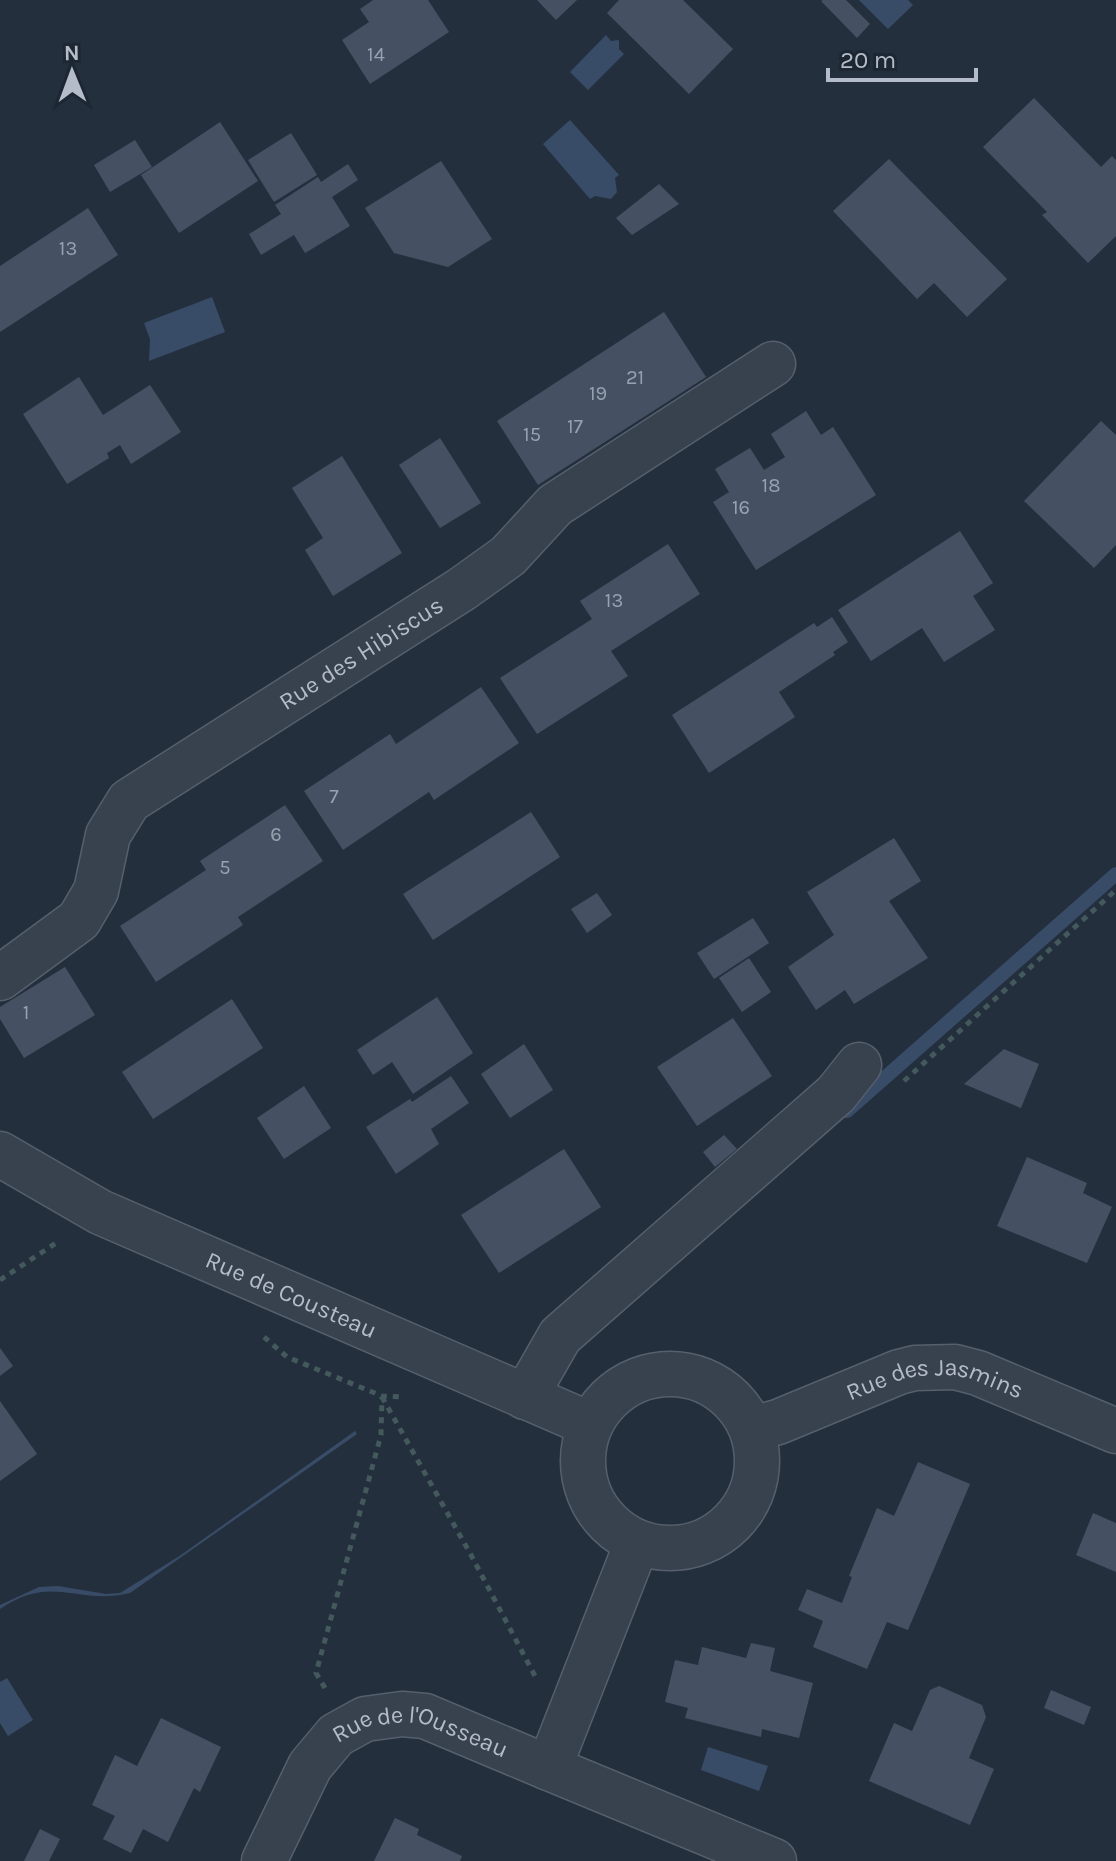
<svg xmlns="http://www.w3.org/2000/svg" width="1116" height="1861" viewBox="0 0 1116 1861" font-family="Karla,sans-serif">
<style>
.water{fill:#394c67}
.lines{fill:none;stroke-linecap:round;stroke-linejoin:round}
.stream{stroke:#394c67;stroke-width:14}
.building{fill:#455162}
.minor-casing{stroke:#565f6c;stroke-width:47}
.path{stroke:#44595c;stroke-width:5;stroke-dasharray:6 6;stroke-linecap:butt}
.minor{stroke:#38414e;stroke-width:44}
.labels{text-anchor:middle;stroke-width:8;stroke-linejoin:round;paint-order:stroke}
.number-label{font-size:20px;fill:#98a1af}
.street-label{font-size:24px;fill:#b4bcc9;stroke:#1d2633}
</style>
<rect width="100%" height="100%" fill="#242f3e"/>
<!-- water -->
<g class="water">
<polygon points="859,0 908,0 913,5 888,29"/>
<polygon points="606,35 611,41 619,40 619,49 624,54 588,90 570,72"/>
<polygon points="570,120 619,175 615,178 617,192 611,199 595,196 590,199 543,144"/>
<polygon points="212,297 225,332 149,361 150,339 144,323"/>
<path d="M355 1431 357 1434 130 1593C77 1606 53 1573 0 1609V1605L39 1587 58 1586 106 1594 120 1593 181 1555Z"/>
<polygon points="7,1678 33,1720 8,1736 0,1723 0,1682"/>
<polygon points="708,1747 768,1766 759,1791 701,1770"/>
</g>
<g class="lines">
<!-- stream -->
<polyline class="stream" points="847,1111 1116,874"/>
</g>
<!-- building -->
<g class="building">
<polygon points="373,0 428,0 449,32 370,84 342,40 369,22 360,9"/>
<polygon points="537,0 577,0 556,20"/>
<polygon points="619,0 683,0 733,49 689,94 607,13"/>
<polygon points="823,0 846,0 870,24 857,38 821,1"/>
<polygon points="1034,98 1101,167 1112,156 1116,160 1116,236 1088,263 1042,215 1047,212 983,147"/>
<polygon points="220,122 258,181 179,233 141,175"/>
<polygon points="291,133 317,175 274,202 248,160"/>
<polygon points="135,140 152,167 110,192 94,165"/>
<polygon points="889,159 1007,279 967,317 934,283 917,299 833,211"/>
<polygon points="441,161 492,239 448,267 394,253 365,208"/>
<polygon points="348,164 358,180 332,197 350,226 305,253 294,235 261,255 249,234 281,214 275,205 318,177 321,182"/>
<polygon points="659,184 679,204 632,235 616,218"/>
<polygon points="88,208 118,255 0,332 0,266"/>
<polygon points="664,312 706,377 538,485 497,421"/>
<polygon points="79,377 103,415 150,385 181,432 131,464 120,445 107,453 109,458 67,484 23,414"/>
<polygon points="806,411 821,435 833,427 876,495 756,570 713,502 729,492 715,469 750,448 764,470 785,457 771,434"/>
<polygon points="1101,421 1116,435 1116,545 1094,568 1024,501"/>
<polygon points="440,438 481,503 440,528 399,465"/>
<polygon points="342,456 402,553 333,596 305,550 323,538 292,488"/>
<polygon points="960,531 993,583 973,596 995,630 944,662 922,628 871,661 838,610"/>
<polygon points="668,544 700,594 611,651 628,676 537,734 500,678 592,619 580,601"/>
<polygon points="832,617 848,642 833,652 835,655 779,692 795,717 709,773 672,715 814,623 817,627"/>
<polygon points="481,687 519,743 434,800 429,792 343,850 304,791 390,734 396,744"/>
<polygon points="285,805 323,861 238,917 243,925 156,982 120,926 206,870 200,861"/>
<polygon points="531,812 560,857 433,940 403,894"/>
<polygon points="894,838 921,881 889,901 928,958 854,1004 845,990 816,1010 788,967 834,935 807,892"/>
<polygon points="597,893 612,915 587,933 571,909"/>
<polygon points="753,918 769,943 714,979 697,953"/>
<polygon points="749,958 771,992 742,1012 719,978"/>
<polygon points="65,967 95,1015 24,1058 0,1019 0,1007"/>
<polygon points="437,997 473,1053 413,1094 392,1062 373,1075 357,1050"/>
<polygon points="232,999 263,1048 153,1119 122,1072"/>
<polygon points="733,1018 772,1076 697,1126 657,1067"/>
<polygon points="524,1044 553,1090 510,1118 481,1074"/>
<polygon points="1004,1049 1039,1064 1021,1108 964,1084"/>
<polygon points="451,1076 469,1103 431,1129 439,1144 396,1174 366,1127 410,1099 412,1102"/>
<polygon points="304,1086 331,1128 284,1159 257,1118"/>
<polygon points="724,1135 737,1149 715,1167 703,1152"/>
<polygon points="564,1149 601,1207 499,1273 461,1215"/>
<polygon points="1027,1157 1087,1183 1083,1193 1112,1207 1087,1263 997,1226"/>
<polygon points="0,1348 13,1366 0,1376"/>
<polygon points="0,1401 37,1454 0,1481"/>
<polygon points="918,1462 970,1484 908,1630 887,1622 867,1669 813,1647 823,1621 798,1610 807,1589 842,1603 852,1577 849,1576 877,1508 894,1516"/>
<polygon points="1093,1513 1116,1523 1116,1572 1076,1555"/>
<polygon points="751,1643 775,1648 770,1671 813,1683 799,1738 762,1729 761,1737 685,1718 688,1708 665,1702 675,1660 698,1665 702,1647 746,1658"/>
<polygon points="939,1686 982,1705 986,1717 969,1758 994,1769 970,1825 869,1781 894,1723 912,1731 930,1690"/>
<polygon points="1051,1690 1091,1707 1084,1725 1044,1708"/>
<polygon points="161,1718 221,1747 200,1792 194,1788 168,1842 143,1829 131,1853 103,1839 115,1816 92,1805 115,1755 137,1766"/>
<polygon points="395,1818 419,1829 417,1835 462,1856 460,1861 374,1861"/>
<polygon points="40,1829 60,1839 49,1861 24,1861"/>
</g>
<g class="lines">
<!-- minor casing -->
<g class="minor-casing">
<g id="minor">
<path id="s1" d="M0 978 79 920 96 891 108 835 129 801 462 589 508 556 555 505 773 364"/>
<path id="s2" d="M0 1154 100 1212 589 1424"/>
<circle cx="670" cy="1461" r="87"/>
<polyline points="525,1397 560,1336 836,1094 859,1065"/>
<path id="s3" d="M752 1429 778 1422 899 1372 915 1368 955 1367 978 1373 1116 1431"/>
<polyline points="637,1543 549,1768 774,1861"/>
<path id="s4" d="M264 1861 310 1766 336 1735 365 1719 402 1714 425 1716 549 1768"/>
</g>
</g>
<!-- path -->
<g class="path">
<polyline points="904,1081 1116,890"/>
<polyline points="0,1280 56,1243"/>
<polyline points="264,1337 287,1357 382,1396 403,1397"/>
<polyline points="382,1397 471,1555 535,1676"/>
<polyline points="325,1688 316,1673 381,1435 382,1397"/>
</g>
<!-- minor -->
<use href="#minor" class="minor"/>
</g>
<g class="labels">
<!-- number labels -->
<g class="number-label">
<text x="376" y="61">14</text>
<text x="68" y="255">13</text>
<text x="635" y="384">21</text>
<text x="598" y="400">19</text>
<text x="575" y="433">17</text>
<text x="532" y="441">15</text>
<text x="771" y="492">18</text>
<text x="741" y="514">16</text>
<text x="614" y="607">13</text>
<text x="334" y="803">7</text>
<text x="276" y="841">6</text>
<text x="225" y="874">5</text>
<text x="26" y="1019">1</text>
</g>
<!-- street labels -->
<g class="street-label">
<text dy="8" stroke="none"><textPath href="#s1" startOffset="504">Rue des Hibiscus</textPath></text>
<text dy="8" stroke="none"><textPath href="#s2" startOffset="324">Rue de Cousteau</textPath></text>
<text dy="8" stroke="none"><textPath href="#s3" startOffset="194">Rue des Jasmins</textPath></text>
<text dy="8" stroke="none"><textPath href="#s4" startOffset="236">Rue de l'Ousseau</textPath></text>
</g>
</g>
<!-- north arrow -->
<g transform="translate(72 72) rotate(359)" stroke="#1d2633" stroke-width="6" paint-order="stroke">
<path d="M0-6L14 30L0 20L-14 30Z" fill="#b4bcc9"/>
<text y="-12" font-size="22" font-weight="bold" text-anchor="middle" fill="#b4bcc9">N</text>
</g>
<!-- scale -->
<path d="M828 68v12h148v-12" fill="none" stroke="#b4bcc9" stroke-width="4"/>
<text x="840" y="68" font-size="24" fill="#b4bcc9" stroke="#1d2633" stroke-width="6" paint-order="stroke">20 m</text>
</svg>
